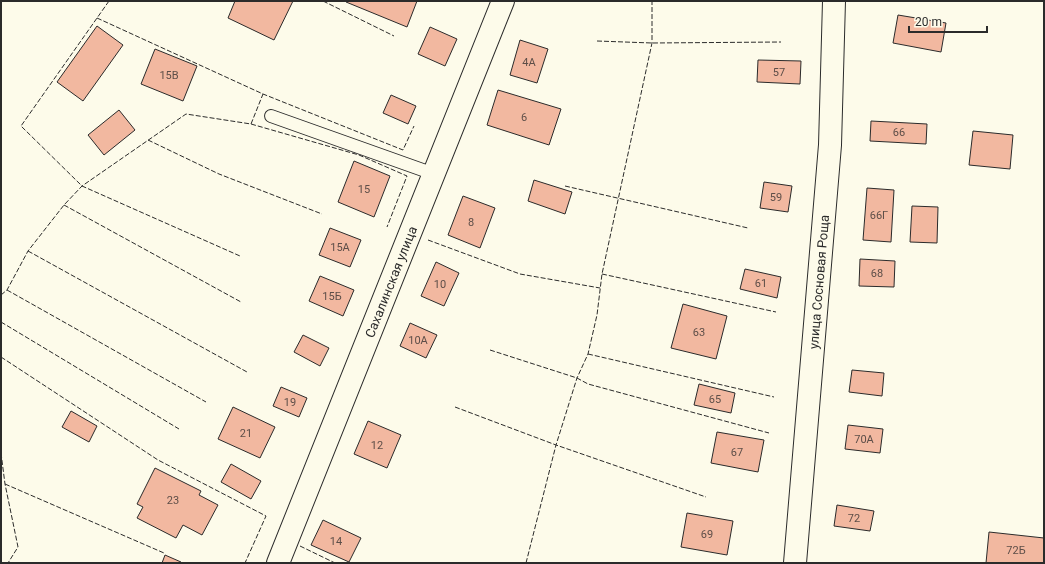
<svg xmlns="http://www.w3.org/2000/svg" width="1045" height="564" viewBox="0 0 1045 564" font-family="Roboto,sans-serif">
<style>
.building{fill:#f2b8a0;stroke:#2b2b2b}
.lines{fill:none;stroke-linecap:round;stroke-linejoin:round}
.lane-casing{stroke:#2b2b2b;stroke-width:14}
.street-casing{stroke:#2b2b2b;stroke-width:24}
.secondary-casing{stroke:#2b2b2b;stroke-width:24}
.lane{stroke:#fdfbea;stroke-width:12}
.street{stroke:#fdfbea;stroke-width:22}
.secondary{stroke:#fdfbea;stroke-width:22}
.fence{stroke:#2b2b2b;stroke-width:1;stroke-dasharray:5 2;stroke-linecap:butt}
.labels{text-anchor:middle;stroke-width:3;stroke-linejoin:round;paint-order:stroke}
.number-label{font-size:11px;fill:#5d4e48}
.street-label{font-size:13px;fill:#2b2b2b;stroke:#fdfbea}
</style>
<rect width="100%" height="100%" fill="#fdfbea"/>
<!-- building -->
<g class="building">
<polygon points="235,1 293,1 274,40 228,18"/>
<polygon points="347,1 417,1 407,27 346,2"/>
<polygon points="898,15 946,23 941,52 893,43"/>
<polygon points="97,26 123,45 83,101 57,82"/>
<polygon points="430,27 457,39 445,66 418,54"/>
<polygon points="520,40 548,49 537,83 510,75"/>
<polygon points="155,49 197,66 183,101 141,84"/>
<polygon points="758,60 801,61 800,84 757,82"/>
<polygon points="498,90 561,109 549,145 487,125"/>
<polygon points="391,95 416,106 408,124 383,113"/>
<polygon points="119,110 135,130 104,155 88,135"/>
<polygon points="871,121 927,124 926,144 870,141"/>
<polygon points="973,131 1013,135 1010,169 969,165"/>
<polygon points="354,161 390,176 374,217 338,202"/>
<polygon points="534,180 572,192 565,214 528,201"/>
<polygon points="764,182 792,186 788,212 760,208"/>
<polygon points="867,188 894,190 891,242 863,240"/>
<polygon points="463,196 495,208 480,248 448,235"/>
<polygon points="912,206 938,207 937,243 910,242"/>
<polygon points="330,228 361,240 350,267 319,255"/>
<polygon points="860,259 895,261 894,287 859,286"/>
<polygon points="436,262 459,273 444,306 421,296"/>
<polygon points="745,269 781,277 777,298 740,289"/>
<polygon points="320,276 354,290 343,316 309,301"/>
<polygon points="683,304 727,316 716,359 671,348"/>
<polygon points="410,323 437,335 426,358 400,346"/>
<polygon points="303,335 329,348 320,366 294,352"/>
<polygon points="852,370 884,373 882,396 849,392"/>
<polygon points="699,384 735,393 731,413 694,405"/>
<polygon points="281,387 307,398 299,417 273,406"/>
<polygon points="233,407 275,427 260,458 218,439"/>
<polygon points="71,411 97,426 89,442 62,427"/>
<polygon points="368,421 401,435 387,468 354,454"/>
<polygon points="848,425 883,429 880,453 845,449"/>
<polygon points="717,432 764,440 758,472 711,463"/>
<polygon points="231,464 261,481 251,499 221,482"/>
<polygon points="155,468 201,491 199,495 218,505 202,535 183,525 176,538 137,518 143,507 137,504"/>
<polygon points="837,505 874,511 870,531 834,526"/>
<polygon points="687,513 733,521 727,555 681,547"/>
<polygon points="323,520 361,538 349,562 311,545"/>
<polygon points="989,532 1044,538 1044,563 986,563"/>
<polygon points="165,555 181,562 180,563 162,563"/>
</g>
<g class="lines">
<!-- lane casing -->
<g class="lane-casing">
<polyline id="lane" points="271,116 434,174"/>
</g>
<!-- street casing -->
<g class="street-casing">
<g id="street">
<path id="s1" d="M278 563 503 1"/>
</g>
</g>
<!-- secondary casing -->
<g class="secondary-casing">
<g id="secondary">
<path id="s2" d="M795 563 830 145 834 1"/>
</g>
</g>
<!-- lane -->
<use href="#lane" class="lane"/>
<!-- street -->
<use href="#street" class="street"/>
<!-- secondary -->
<use href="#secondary" class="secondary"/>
<!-- fence -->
<g class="fence">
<polyline points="109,1 21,126 82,186 240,256"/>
<polyline points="323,1 394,36"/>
<polyline points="97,18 263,94 403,150 414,126"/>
<polyline points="597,41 652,43 781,42"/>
<polyline points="251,124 263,94"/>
<polyline points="148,140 219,174 322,214"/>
<polyline points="565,186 748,228"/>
<polyline points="64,205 241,302"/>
<polyline points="428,240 520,274 600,288"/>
<polyline points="28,251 247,372"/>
<polyline points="602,274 776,312"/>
<polyline points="7,290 206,402"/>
<polyline points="1,295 7,290 28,251 64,205 82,186 186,114 251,124 359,155 407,176 387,227"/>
<polyline points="1,322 179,429"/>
<polyline points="490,350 577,378 588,384 769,433"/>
<polyline points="588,354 774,397"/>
<polyline points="1,357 158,460 266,516 245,563"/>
<polyline points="455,407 556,445 706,497"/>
<polyline points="1,453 5,484 18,547 8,563"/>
<polyline points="5,484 164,553"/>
<polyline points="300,546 335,563"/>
<polyline points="526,563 556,445 577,378 588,354 597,315 602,274 652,43 652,1"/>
</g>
</g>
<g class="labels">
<!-- number labels -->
<g class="number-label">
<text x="529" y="66">4А</text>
<text x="779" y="76">57</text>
<text x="169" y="79">15В</text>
<text x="524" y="121">6</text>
<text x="899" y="136">66</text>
<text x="364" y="193">15</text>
<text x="776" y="201">59</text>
<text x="879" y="219">66Г</text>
<text x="471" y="226">8</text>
<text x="340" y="251">15А</text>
<text x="877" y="277">68</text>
<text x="761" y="287">61</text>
<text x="440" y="288">10</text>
<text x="332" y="300">15Б</text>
<text x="699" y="336">63</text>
<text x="418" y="344">10А</text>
<text x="715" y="403">65</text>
<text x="290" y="406">19</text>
<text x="246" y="437">21</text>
<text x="864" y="443">70А</text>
<text x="377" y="449">12</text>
<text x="737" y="456">67</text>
<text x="173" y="504">23</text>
<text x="854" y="522">72</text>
<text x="707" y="538">69</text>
<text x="336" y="545">14</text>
<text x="1016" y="554">72Б</text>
</g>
<!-- street labels -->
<g class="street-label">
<text dy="5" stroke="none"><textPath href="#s1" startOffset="303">Сахалинская улица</textPath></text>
<text dy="5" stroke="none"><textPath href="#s2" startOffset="282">улица Сосновая Роща</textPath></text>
</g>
</g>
<!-- border -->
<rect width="1045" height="564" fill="none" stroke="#2b2b2b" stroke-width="4"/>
<!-- scale -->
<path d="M909 26v6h78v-6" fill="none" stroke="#2b2b2b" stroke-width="2"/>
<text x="915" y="26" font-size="12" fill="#2b2b2b" stroke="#fdfbea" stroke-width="3" paint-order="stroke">20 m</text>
</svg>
